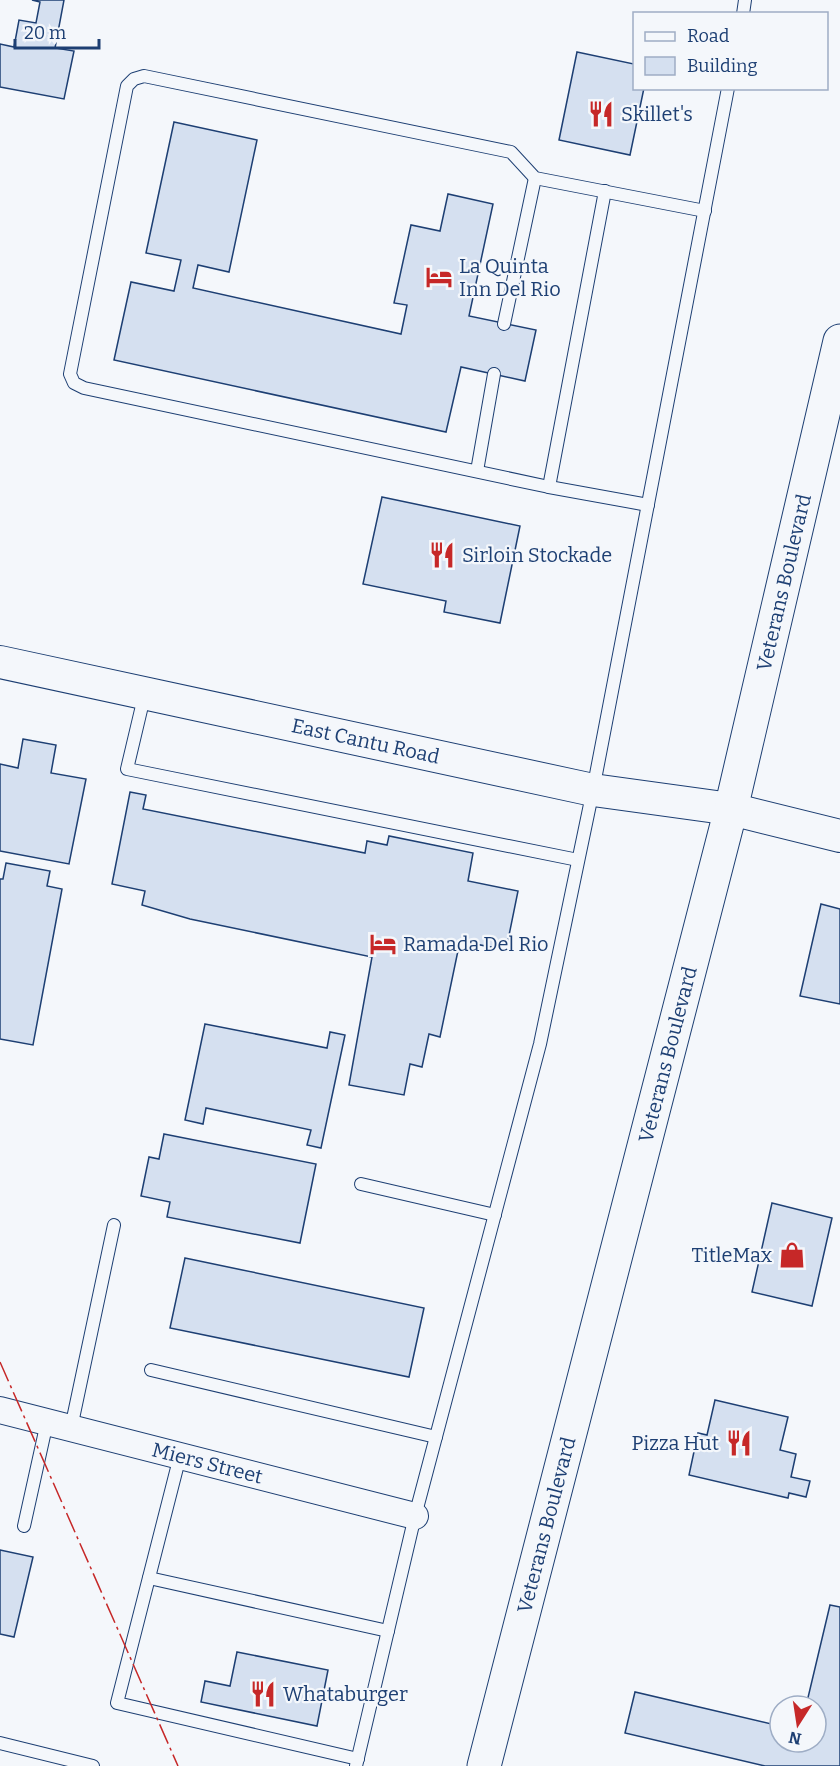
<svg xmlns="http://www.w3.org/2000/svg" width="840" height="1766" viewBox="0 0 840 1766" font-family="Bitter,serif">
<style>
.building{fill:#d5e0f0;stroke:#1d3f73;stroke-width:1.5}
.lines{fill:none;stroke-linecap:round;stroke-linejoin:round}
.service-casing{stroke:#1d3f73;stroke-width:14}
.minor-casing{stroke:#1d3f73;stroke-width:28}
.tertiary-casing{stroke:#1d3f73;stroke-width:34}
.primary-casing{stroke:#1d3f73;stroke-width:35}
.service{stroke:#f4f7fb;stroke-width:12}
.minor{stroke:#f4f7fb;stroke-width:26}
.tertiary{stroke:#f4f7fb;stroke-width:32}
.primary{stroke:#f4f7fb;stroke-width:33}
.power{stroke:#c62828;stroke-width:1.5;stroke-dasharray:21 4.5 3 4.5;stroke-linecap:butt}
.labels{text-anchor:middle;stroke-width:4.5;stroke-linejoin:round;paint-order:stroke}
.poi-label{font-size:20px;fill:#1d3f73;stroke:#f4f7fb;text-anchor:start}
.street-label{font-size:20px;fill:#1d3f73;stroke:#f4f7fb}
</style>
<rect width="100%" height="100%" fill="#f4f7fb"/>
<!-- building -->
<g class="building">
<polygon points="32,0 64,0 55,48 74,51 64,99 0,87 0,44 14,47 19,20 36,23 40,2"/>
<polygon points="577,52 634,64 634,88 644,88 630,155 559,140"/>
<polygon points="174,122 257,140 229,272 198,265 193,288 401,334 407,305 394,303 411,225 440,231 448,194 493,204 469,316 536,330 525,381 461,367 446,432 114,360 131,282 174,291 181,260 146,253"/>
<polygon points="382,497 520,526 500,623 444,612 446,601 363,584"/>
<polygon points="23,739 56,745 51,773 86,779 69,864 0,851 0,764 18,768"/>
<polygon points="130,792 146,795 143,809 365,853 367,841 387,845 389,836 473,853 468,881 518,891 506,950 460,941 440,1037 429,1034 422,1067 410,1064 404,1095 349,1085 372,957 190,919 142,905 145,891 112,884"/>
<polygon points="6,863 50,871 47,886 62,889 33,1045 0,1039 0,879 3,879"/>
<polygon points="821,904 840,909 840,1004 800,996"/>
<polygon points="205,1024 327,1048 330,1032 345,1035 321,1148 307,1145 311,1130 206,1108 203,1124 185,1120"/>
<polygon points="164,1134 316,1164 300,1243 167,1217 170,1202 141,1196 149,1157 159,1159"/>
<polygon points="772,1203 832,1218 812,1306 752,1292"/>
<polygon points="185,1258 424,1308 409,1377 170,1328"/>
<polygon points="715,1400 788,1417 780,1450 796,1454 791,1477 810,1481 806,1497 789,1493 788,1498 689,1475 698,1433 707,1435"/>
<polygon points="0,1550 33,1557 14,1637 0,1634"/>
<polygon points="830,1605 840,1607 840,1766 765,1766 625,1733 635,1692 780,1726 780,1742 816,1742 816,1706 806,1706"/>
<polygon points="237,1652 328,1670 317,1726 201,1702 205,1681 230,1686"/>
</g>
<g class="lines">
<!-- service casing -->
<g class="service-casing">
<g id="service">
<polyline points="743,14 745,0"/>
<polyline points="504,324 535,178"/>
<polyline points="477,471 494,374"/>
<polyline points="549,487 605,191"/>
<polyline points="648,505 549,487 84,388 74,383 70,374 127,86 134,79 144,76 511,152 535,178 705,211"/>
<polyline points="145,693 127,769 578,860"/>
<polyline points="361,1184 495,1215"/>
<polyline points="151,1370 436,1437"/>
<polyline points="71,1428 114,1225"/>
<polyline points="180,1456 117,1703 358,1759"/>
<polyline points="24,1526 47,1422"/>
<polyline points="149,1578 388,1631"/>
<polyline points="0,1743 93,1766"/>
<polyline points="356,1766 415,1516 540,1044 593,790 728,88"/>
</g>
</g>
<!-- minor casing -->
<g class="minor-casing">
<g id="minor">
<path id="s1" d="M0 1410 415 1516"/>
</g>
</g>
<!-- tertiary casing -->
<g class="tertiary-casing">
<g id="tertiary">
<path id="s2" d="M0 662 593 790 731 809 840 836"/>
</g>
</g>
<!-- primary casing -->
<g class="primary-casing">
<g id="primary">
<path id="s3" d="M484 1766 731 809 840 341"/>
</g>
</g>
<!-- service -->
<use href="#service" class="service"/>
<!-- minor -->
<use href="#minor" class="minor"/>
<!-- tertiary -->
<use href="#tertiary" class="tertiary"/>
<!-- primary -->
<use href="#primary" class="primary"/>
<!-- power -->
<polyline class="power" points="0,1362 178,1766"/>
</g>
<!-- icons -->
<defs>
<g id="restaurant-bare" transform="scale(2.07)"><path d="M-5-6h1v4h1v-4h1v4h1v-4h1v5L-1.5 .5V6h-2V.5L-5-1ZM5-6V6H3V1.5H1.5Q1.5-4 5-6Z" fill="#c62828" stroke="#f4f7fb" stroke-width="2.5" paint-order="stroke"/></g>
<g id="hotel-bare" transform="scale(2.07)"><path d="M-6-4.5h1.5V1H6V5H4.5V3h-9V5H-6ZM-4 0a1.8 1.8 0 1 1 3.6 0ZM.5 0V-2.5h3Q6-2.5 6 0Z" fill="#c62828" stroke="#f4f7fb" stroke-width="2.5" paint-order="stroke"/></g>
<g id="shop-bare" transform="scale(2.07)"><path d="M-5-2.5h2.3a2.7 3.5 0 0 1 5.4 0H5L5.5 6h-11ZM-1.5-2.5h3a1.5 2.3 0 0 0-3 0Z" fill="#c62828" stroke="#f4f7fb" stroke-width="2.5" paint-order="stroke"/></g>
</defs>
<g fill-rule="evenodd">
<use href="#restaurant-bare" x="601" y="114"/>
<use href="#hotel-bare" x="439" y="277"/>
<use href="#restaurant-bare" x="442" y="555"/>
<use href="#hotel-bare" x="383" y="944"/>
<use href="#shop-bare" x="792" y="1255"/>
<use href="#restaurant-bare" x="739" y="1443"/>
<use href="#restaurant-bare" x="263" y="1694"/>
</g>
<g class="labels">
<!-- poi labels -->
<g class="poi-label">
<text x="621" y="121">Skillet's</text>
<text x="459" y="273">La Quinta<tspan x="459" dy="23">Inn Del Rio</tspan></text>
<text x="462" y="562">Sirloin Stockade</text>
<text x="403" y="951">Ramada Del Rio</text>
<text x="772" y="1262" text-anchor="end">TitleMax</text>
<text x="719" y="1450" text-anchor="end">Pizza Hut</text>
<text x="283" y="1701">Whataburger</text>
</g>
<!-- street labels -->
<g class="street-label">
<text dy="7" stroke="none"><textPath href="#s3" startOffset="1221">Veterans Boulevard</textPath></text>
<text dy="7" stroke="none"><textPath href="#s2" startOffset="374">East Cantu Road</textPath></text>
<text dy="7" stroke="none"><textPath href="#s3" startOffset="735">Veterans Boulevard</textPath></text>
<text dy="7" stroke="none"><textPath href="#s1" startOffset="214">Miers Street</textPath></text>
<text dy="7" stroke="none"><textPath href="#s3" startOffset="249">Veterans Boulevard</textPath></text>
</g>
</g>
<!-- legend -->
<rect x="633" y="12" width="195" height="78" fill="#f4f7fb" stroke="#9eadc5" stroke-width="1.5"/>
<rect x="645" y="32" width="30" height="9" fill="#f4f7fb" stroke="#9eadc5" stroke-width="1.5"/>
<text x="687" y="42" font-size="18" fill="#1d3f73">Road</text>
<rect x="645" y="57" width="30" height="18" fill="#d5e0f0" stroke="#9eadc5" stroke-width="1.5"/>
<text x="687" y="72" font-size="18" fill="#1d3f73">Building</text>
<!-- north arrow -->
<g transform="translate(798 1724) rotate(192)"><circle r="28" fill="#f4f7fb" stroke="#9eadc5" stroke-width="1.5"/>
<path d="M0-4.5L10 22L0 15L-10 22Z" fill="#c62828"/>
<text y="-9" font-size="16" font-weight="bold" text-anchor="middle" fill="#1d3f73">N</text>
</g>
<!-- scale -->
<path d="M15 39v9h84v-9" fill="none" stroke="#1d3f73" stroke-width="3"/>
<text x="24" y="39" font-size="18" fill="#1d3f73" stroke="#f4f7fb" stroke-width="4.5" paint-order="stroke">20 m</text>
</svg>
